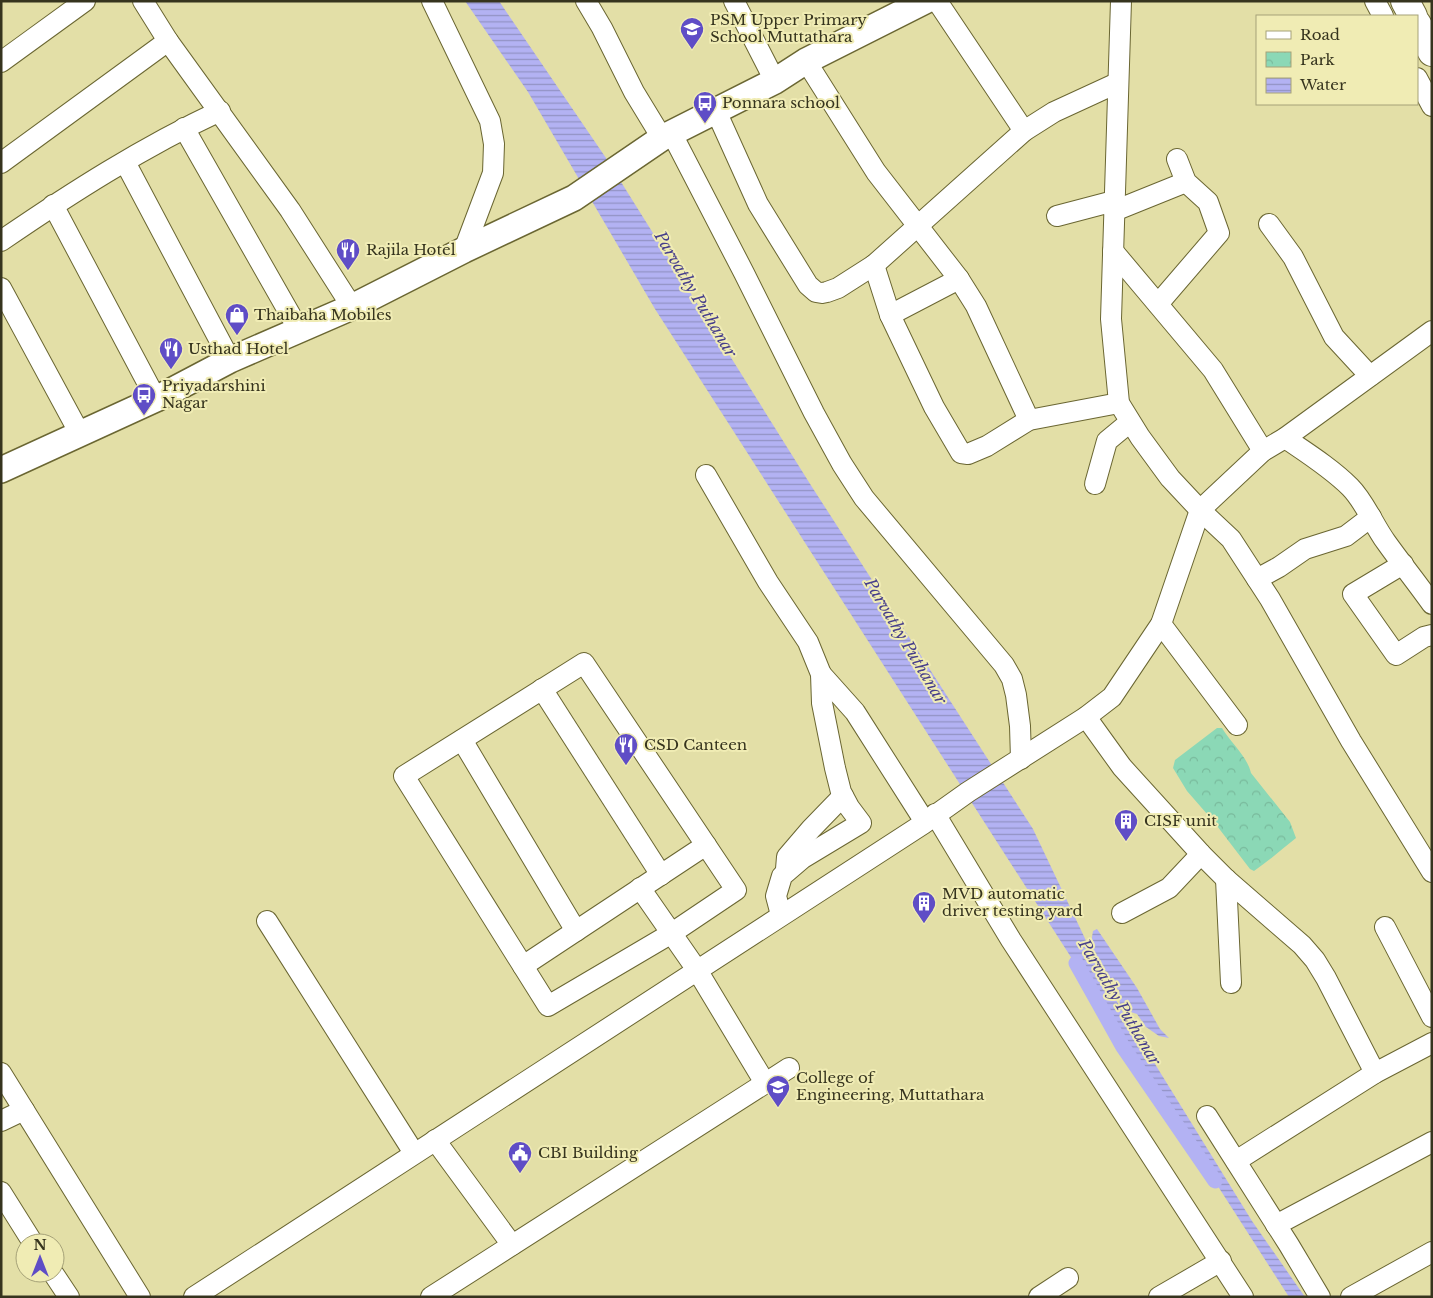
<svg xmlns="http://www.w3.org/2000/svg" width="1433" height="1298" viewBox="0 0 1433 1298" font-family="'Libre Baskerville',serif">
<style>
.park{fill:url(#park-crowns)}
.water{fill:url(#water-rules);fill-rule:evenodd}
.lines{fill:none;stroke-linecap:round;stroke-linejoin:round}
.canal{stroke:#b3b2f3;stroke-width:15}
.minor-casing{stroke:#6a6632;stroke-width:22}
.major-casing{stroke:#6a6632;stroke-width:28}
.highway-casing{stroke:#6a6632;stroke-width:30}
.minor{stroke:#fff;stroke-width:20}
.major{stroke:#fff;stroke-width:25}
.highway{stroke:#fff;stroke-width:28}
.labels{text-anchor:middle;stroke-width:4;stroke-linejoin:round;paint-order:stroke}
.poi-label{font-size:15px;fill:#36341e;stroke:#f0ecb4;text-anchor:start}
.water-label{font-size:16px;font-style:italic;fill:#473f8b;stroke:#f0ecb4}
</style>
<defs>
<pattern id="park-crowns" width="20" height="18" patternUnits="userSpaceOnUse" patternTransform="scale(1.25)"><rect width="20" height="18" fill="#8bd8b6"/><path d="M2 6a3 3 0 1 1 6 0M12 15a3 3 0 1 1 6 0" fill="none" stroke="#79ba9c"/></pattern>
<pattern id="water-rules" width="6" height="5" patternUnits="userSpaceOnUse" patternTransform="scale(1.25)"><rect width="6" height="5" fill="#b3b2f3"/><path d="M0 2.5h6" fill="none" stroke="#9292c4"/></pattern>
</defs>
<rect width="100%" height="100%" fill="#e3dfa7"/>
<!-- park -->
<path class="park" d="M1217 728H1222C1231 743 1247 756 1251 773L1290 822 1296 838C1282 849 1269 861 1254 871L1250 869 1214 822 1187 791 1173 768 1175 760Z"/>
<!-- water -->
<path class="water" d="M465 1H499L606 158 812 487 1033 829 1090 949 1093 931 1097 929 1137 988 1160 1029 1169 1038 1159 1036 1146 1027 1137 1014 1121 1009 1252 1221 1305 1297H1289L655 309 528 92ZM1107 984 1119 990 1120 1007Z"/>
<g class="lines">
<!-- canal -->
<polyline class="canal" points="1076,963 1123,1047 1215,1181"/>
<!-- minor casing -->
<g class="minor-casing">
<g id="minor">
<polyline points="143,1 168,41 290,210 352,307"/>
<polyline points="432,1 490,121 494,144 493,173 464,250"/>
<polyline points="586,1 602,28 634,92 662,138"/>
<polyline points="734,1 775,81"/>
<polyline points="937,1 1024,131"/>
<polyline points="1121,1 1111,319 1119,403 1140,437 1170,478 1200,510 1231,539 1270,599 1351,741 1432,872"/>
<polyline points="1375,1 1383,16"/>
<polyline points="806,61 876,172 959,279 976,306 1029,420"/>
<polyline points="1,62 85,1"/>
<polyline points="1417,78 1432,106"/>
<polyline points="716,111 758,204 808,285 816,292 822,293 827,292 838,288 874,265 1024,131 1054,112 1117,83"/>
<polyline points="184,128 299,330"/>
<polyline points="672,134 744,273 814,413 842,464 864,498 1004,665 1012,679 1016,695 1020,726 1021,759"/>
<polyline points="125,162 230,360"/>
<polyline points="1,163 168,41"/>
<polyline points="53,205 156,399"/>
<polyline points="1114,211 1186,182"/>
<polyline points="1057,216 1114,201"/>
<polyline points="1269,224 1293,257 1334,337 1370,376"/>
<path d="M1 241C71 193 143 147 220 111"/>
<polyline points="1113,251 1213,370 1263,451"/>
<polyline points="874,265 890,315 934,407 961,453 968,454 987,446 1029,420 1119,403"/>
<polyline points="1,288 80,434"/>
<polyline points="1158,304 1219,233 1208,202 1186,182 1177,159"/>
<polyline points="890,315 959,279"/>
<path d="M1285 438C1307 453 1331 468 1350 487 1365 502 1373 524 1386 542 1401 563 1417 583 1432 604"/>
<polyline points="706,475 768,582 808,642 821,674 822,703 835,768 841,792 849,807 861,823 803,858 782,876 776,896 781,915"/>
<polyline points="1095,484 1107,441 1130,422"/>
<polyline points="1403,564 1353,594 1396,655 1424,637 1432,635"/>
<polyline points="1257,579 1279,567 1305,549 1346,536 1371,517"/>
<polyline points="1161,624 1237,725"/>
<polygon points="584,663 736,890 672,933 548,1006 404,776"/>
<polyline points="821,674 855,712 925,822"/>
<polyline points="542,689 661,875"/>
<polyline points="1086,717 1122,767 1201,854 1226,879 1302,945 1315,960 1326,978 1375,1073"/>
<polyline points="462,740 576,931"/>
<polyline points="935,814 1011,940 1243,1297"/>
<polyline points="786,869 787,857 811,829 843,796"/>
<polyline points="1226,879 1231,983"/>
<polyline points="640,888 697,970 765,1083"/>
<polyline points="1122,913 1169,888 1201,854"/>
<polyline points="267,921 414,1153"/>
<polyline points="1385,927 1432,1017"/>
<polyline points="523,966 706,845"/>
<polyline points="1,1073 140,1297"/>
<polyline points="1207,1116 1289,1245 1320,1297"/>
<polyline points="1,1121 24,1110"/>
<polyline points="435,1140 512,1245"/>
<polyline points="1236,1161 1375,1073 1432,1043"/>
<polyline points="1,1192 33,1243"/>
<polyline points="1276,1225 1432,1142"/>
<polyline points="53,1273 69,1297"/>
<polyline points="194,1297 923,824 968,792 1086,717 1112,697 1161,624 1200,510 1263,451 1285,438 1432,331"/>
<polyline points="431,1297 789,1068"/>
<polyline points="1039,1297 1068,1278"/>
<polyline points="1159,1297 1221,1261"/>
<polyline points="1351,1297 1432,1252"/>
</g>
</g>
<!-- major casing -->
<g class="major-casing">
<polyline id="major" points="1,470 156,399 230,360 352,307 464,250 574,198 662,138 775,81 806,61 925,1"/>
</g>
<!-- highway casing -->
<g class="highway-casing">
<g id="highway">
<polyline points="1405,1 1413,16"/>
<polyline points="1417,24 1432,52"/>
</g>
</g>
<!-- minor -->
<use href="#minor" class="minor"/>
<!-- major -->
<use href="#major" class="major"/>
<!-- highway -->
<use href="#highway" class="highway"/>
</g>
<!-- icons -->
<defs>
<g id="school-pin" transform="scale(1.25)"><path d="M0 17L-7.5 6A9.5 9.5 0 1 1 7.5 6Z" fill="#5f4dc6" stroke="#f0ecb4"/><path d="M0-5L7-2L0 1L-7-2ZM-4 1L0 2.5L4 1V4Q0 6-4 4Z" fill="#fff"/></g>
<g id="bus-pin" transform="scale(1.25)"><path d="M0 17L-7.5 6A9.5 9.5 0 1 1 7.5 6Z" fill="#5f4dc6" stroke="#f0ecb4"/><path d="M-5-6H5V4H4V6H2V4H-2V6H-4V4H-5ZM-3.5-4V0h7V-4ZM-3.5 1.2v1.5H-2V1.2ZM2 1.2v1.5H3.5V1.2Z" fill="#fff"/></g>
<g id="restaurant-pin" transform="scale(1.25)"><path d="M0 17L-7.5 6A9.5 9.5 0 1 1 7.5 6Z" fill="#5f4dc6" stroke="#f0ecb4"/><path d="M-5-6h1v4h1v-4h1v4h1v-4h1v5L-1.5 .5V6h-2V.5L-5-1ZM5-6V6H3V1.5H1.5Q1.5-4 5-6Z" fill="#fff"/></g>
<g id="shop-pin" transform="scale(1.25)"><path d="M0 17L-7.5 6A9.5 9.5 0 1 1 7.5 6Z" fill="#5f4dc6" stroke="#f0ecb4"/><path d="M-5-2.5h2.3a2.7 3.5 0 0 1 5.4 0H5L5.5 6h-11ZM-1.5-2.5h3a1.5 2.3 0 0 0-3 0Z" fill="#fff"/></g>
<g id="building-pin" transform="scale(1.25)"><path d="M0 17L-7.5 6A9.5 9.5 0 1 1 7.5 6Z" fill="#5f4dc6" stroke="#f0ecb4"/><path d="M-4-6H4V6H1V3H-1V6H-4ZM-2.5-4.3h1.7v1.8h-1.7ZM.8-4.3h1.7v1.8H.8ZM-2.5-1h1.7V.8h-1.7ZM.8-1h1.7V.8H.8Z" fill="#fff"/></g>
<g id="university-pin" transform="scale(1.25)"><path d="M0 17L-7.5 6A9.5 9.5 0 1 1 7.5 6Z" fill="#5f4dc6" stroke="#f0ecb4"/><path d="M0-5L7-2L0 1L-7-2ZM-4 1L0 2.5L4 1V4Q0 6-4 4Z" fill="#fff"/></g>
<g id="civic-pin" transform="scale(1.25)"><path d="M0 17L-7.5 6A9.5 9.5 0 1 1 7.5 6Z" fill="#5f4dc6" stroke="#f0ecb4"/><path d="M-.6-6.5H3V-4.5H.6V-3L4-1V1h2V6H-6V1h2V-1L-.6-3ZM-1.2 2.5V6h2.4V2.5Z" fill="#fff"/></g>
</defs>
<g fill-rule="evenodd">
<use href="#school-pin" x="692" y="29"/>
<use href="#bus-pin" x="705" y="103"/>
<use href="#restaurant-pin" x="348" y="250"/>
<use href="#shop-pin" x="237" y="315"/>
<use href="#restaurant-pin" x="171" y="349"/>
<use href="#bus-pin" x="144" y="395"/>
<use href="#restaurant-pin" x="626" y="745"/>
<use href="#building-pin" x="1126" y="821"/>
<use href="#building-pin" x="924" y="903"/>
<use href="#university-pin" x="778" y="1087"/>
<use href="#civic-pin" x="520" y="1153"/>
</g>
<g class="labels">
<!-- poi labels -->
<g class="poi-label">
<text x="710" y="25">PSM Upper Primary<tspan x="710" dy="17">School Muttathara</tspan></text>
<text x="722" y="108">Ponnara school</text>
<text x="366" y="255">Rajila Hotel</text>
<text x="254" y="320">Thaibaha Mobiles</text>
<text x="188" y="354">Usthad Hotel</text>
<text x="162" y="391">Priyadarshini<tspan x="162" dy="17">Nagar</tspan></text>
<text x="644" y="750">CSD Canteen</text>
<text x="1144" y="826">CISF unit</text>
<text x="942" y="899">MVD automatic<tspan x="942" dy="17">driver testing yard</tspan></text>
<text x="796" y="1083">College of<tspan x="796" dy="17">Engineering, Muttathara</tspan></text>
<text x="538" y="1158">CBI Building</text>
</g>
<!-- water labels -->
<g class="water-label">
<text transform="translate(696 294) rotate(59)" y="6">Parvathy Puthanar</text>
<text transform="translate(906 641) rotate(59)" y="6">Parvathy Puthanar</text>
<text transform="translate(1120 1002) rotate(59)" y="6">Parvathy Puthanar</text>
</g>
</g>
<!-- border -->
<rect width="1433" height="1298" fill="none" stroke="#36341e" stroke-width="5"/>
<!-- legend -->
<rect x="1256" y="15" width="162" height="90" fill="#f0ecb4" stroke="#a6a278"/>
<rect x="1266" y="31" width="25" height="8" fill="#ffffff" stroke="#a6a278"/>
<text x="1300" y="40" font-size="15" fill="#36341e">Road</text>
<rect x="1266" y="52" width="25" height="15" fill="url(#park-crowns)" stroke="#a6a278"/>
<text x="1300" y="65" font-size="15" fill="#36341e">Park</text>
<rect x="1266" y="78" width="25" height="15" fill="url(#water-rules)" stroke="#a6a278"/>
<text x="1300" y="90" font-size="15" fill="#36341e">Water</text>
<!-- north arrow -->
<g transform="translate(40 1258)"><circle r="24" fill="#f0ecb4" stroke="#a6a278"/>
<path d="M0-4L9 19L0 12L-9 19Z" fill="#5f4dc6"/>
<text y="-8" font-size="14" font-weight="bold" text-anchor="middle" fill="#36341e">N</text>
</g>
</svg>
